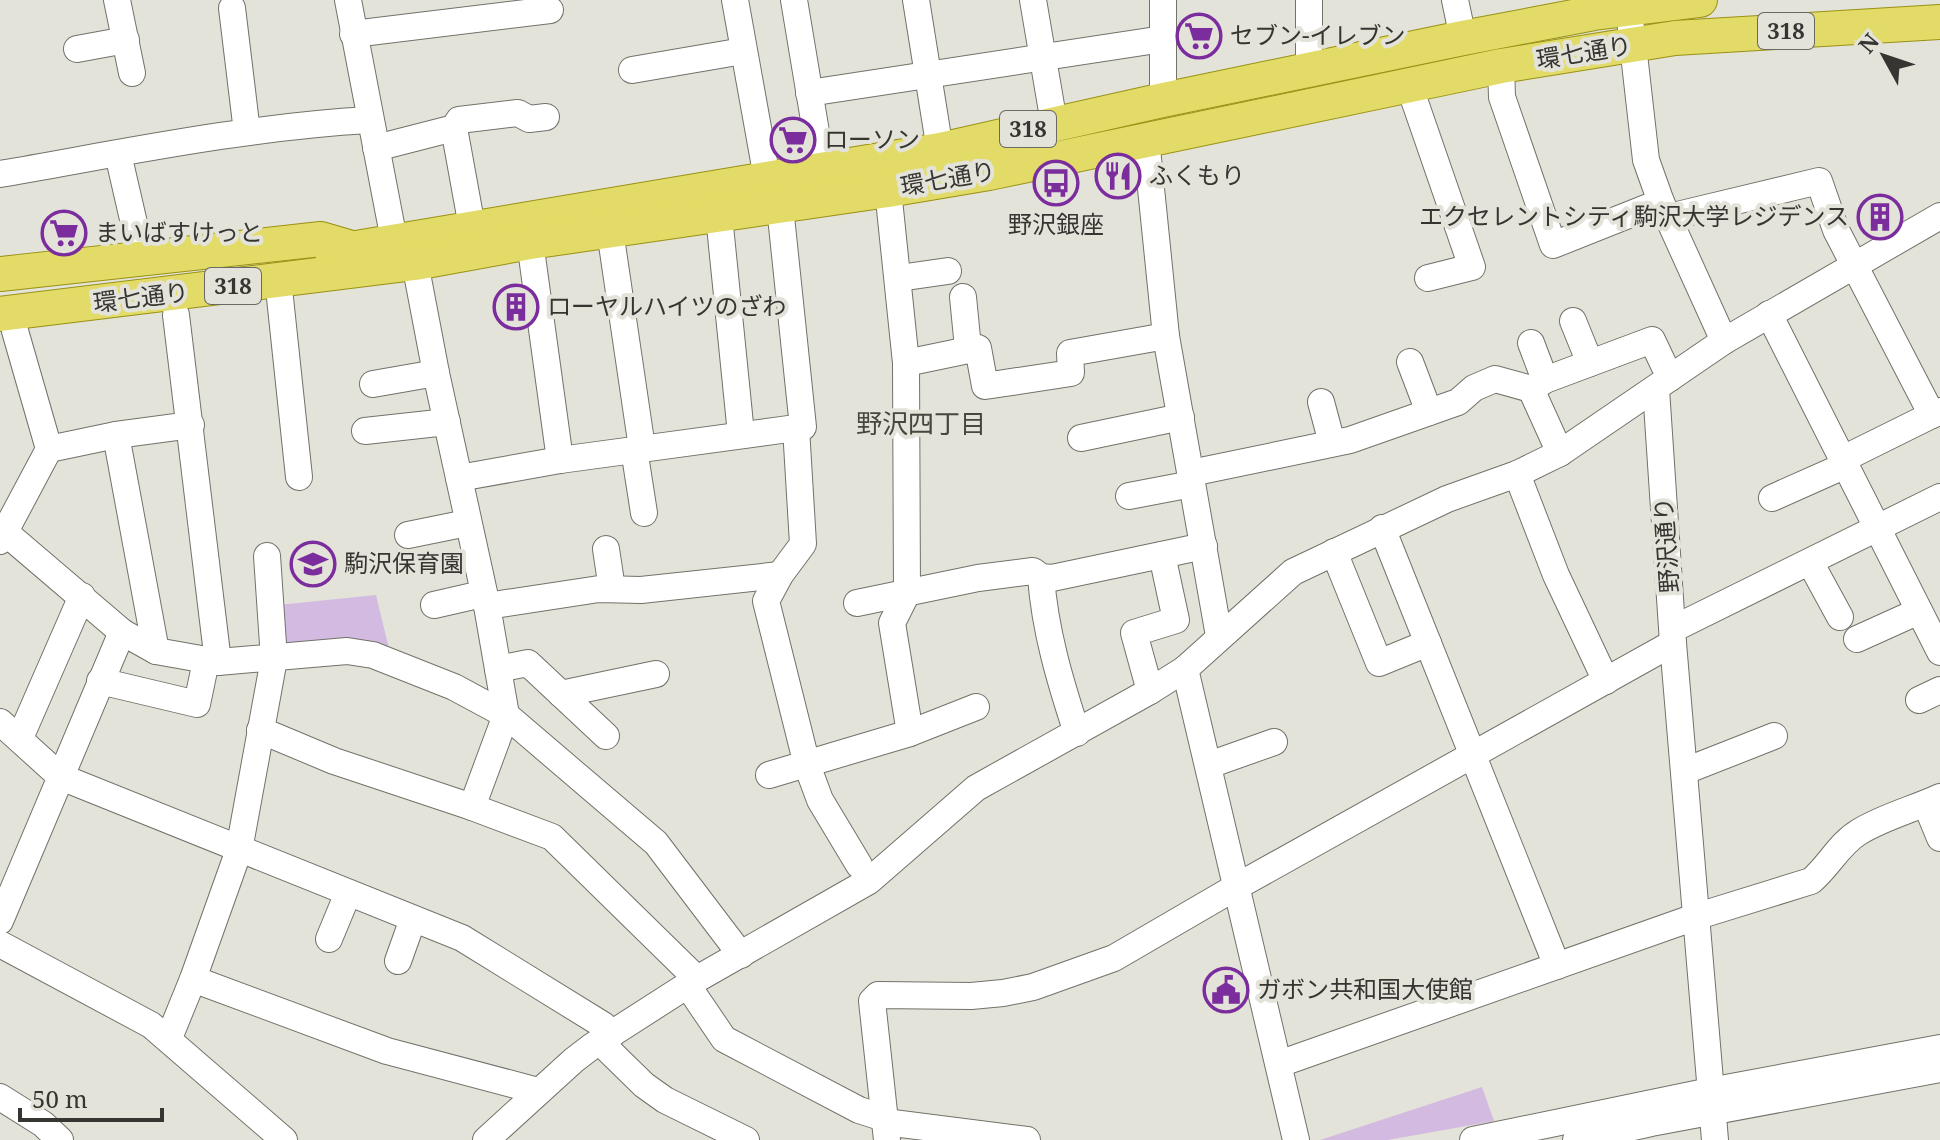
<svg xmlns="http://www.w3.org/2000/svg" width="1940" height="1140" viewBox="0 0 1940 1140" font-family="'Noto Serif','Noto Sans JP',serif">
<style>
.green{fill:#d3bae1}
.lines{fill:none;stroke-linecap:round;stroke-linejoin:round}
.minor-casing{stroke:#72726a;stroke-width:28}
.major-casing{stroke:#999112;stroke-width:36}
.minor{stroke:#fff;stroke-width:26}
.major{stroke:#e2db67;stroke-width:34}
.labels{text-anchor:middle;stroke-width:8;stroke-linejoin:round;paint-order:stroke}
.shield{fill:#e3e3da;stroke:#6a6964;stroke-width:2}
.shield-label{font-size:22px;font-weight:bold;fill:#363532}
.poi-label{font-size:24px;fill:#363532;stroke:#e3e3da;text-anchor:start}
.street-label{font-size:24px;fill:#363532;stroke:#e3e3da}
.neighbourhood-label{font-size:26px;fill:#47463f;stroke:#e3e3da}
</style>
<rect width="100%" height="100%" fill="#e3e3da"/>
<!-- green -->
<g class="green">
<polygon points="376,595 390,653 280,652 278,605"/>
<polygon points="1482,1087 1494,1121 1388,1140 1320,1140"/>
</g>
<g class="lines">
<!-- minor casing -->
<g class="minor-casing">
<g id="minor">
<polyline points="117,0 132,73"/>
<polyline points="348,0 394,240"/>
<polyline points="735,0 767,178"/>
<polyline points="794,0 825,186"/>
<polyline points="916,0 940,150"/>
<polyline points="1033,0 1054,123"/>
<polyline points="1163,0 1163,100"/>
<polyline points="1455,0 1463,38"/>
<polyline points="232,8 247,132"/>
<polyline points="1631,28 1646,160 1661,202 1724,341"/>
<polyline points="353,34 550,10"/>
<polyline points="77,49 126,40"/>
<polyline points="1501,66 1502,97 1553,245 1661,202"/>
<polyline points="632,70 743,51"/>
<polyline points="1309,71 1309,0"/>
<polyline points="1409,85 1472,267 1428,278"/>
<polyline points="809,93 1163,39"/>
<polyline points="454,128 472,227"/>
<polyline points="1146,139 1166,336 1219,636"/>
<polyline points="376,148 454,128 459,120 518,113 529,119 546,117"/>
<polyline points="118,154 142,258"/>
<path d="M0 174C122 153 245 127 369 120"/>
<polyline points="888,190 906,363 907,593 892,623 910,733"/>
<polyline points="719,216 741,434"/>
<polyline points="1669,217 1819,181 1836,230 1932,415"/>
<polyline points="610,231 642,448"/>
<polyline points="530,242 560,460"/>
<polyline points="415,263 436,373 487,606 506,715 472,807"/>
<polyline points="899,278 948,271"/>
<polyline points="963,297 968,348"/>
<polyline points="280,298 299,477"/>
<polyline points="1769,314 1940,652"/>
<polyline points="176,315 218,662"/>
<polyline points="1573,321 1590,363"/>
<polyline points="1531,343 1545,380"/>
<polyline points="1410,362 1429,412"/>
<polyline points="906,363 978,348 985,386 1071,373 1070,353 1166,336"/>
<polyline points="373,384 436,373"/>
<polyline points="1531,389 1560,453"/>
<polyline points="1656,389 1673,643 1715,1140"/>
<polyline points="1321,402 1332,443"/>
<polyline points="796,428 803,544 780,575 766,601 807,765 820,800 859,865"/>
<polyline points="365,431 447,422"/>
<polyline points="116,435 156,651"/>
<polyline points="1081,438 1181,417"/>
<polyline points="49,449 116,435 191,425"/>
<polyline points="634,449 644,513"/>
<polyline points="1843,459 1940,411"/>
<polyline points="1191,473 1350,440 1458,402 1474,388 1495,379 1531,389 1545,380 1652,340 1670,378"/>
<polyline points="1517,474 1556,575 1606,681"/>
<polyline points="459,478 560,460 803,427 780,207"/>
<polyline points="1129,496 1192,484"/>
<polyline points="1772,498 1846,465"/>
<polyline points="0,528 122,632 156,651 218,662 347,651 373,655 454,687 506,715 656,843 741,955"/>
<polyline points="1382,528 1557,966"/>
<polyline points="408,535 467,523"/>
<polyline points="0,541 49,449 15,331"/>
<polyline points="606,549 612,589"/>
<polyline points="1334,552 1379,663 1428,643"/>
<polyline points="1810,562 1840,617"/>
<path d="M1041 577C1045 631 1060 681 1077 733"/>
<polyline points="857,603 978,578 1033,571 1041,577 1052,578 1204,546"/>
<polyline points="434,605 482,594"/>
<polyline points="487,606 599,589 641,590 780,575"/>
<polyline points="1673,629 1940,497"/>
<polyline points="1857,639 1919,611"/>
<polyline points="498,669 528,663 606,736"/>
<polyline points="1185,669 1296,1140"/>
<polyline points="100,681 197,704 206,661"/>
<polyline points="1150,691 1134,633 1176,620 1162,555"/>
<polyline points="561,694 656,674"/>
<polyline points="1919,700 1940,690"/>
<polyline points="0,722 61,777 462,938 603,1025 612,1034"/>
<polyline points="260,730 334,761 472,807 552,837 697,979"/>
<polyline points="20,738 82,596"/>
<polyline points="1209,765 1274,742"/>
<polyline points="1685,771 1774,736"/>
<polyline points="769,775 910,733 976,707"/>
<polyline points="1926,804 1940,838"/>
<polyline points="0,921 122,632"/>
<polyline points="329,939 348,893"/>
<polyline points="0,944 151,1025 284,1140"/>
<polyline points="398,961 413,919"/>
<polyline points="193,979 387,1051 538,1091"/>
<polyline points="688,986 724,1039 859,1110 884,1118"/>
<polyline points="169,1038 193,979 239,850 274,659 267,556"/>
<polyline points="600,1042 644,1085 665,1100 746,1140"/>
<path d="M1279 1064 1698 916 1811 881C1829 866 1839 844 1859 832 1883 817 1914 809 1940 797"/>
<polyline points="0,1097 43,1124 60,1140"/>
<polyline points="885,1122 1027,1140"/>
<polyline points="486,1140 574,1060 591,1047 697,979 869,881 976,788 1150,691 1185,669 1293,572 1447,499 1517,474 1560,453 1724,341 1940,216"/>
<polyline points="887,1140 872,1001 878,995 971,996 1003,993 1033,987 1114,958 1236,887 1673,643"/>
<polyline points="1473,1140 1710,1091 1940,1048"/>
<polyline points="1576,1140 1651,1123 1940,1069"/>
</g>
</g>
<!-- major casing -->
<g class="major-casing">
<g id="major">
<polyline points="332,252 940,150 1163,100 1463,38 1594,13 1700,0"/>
<polyline points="0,274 321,239 355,249"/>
<polyline points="0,314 415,263 530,242 888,190 989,173 1501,66 1675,38 1940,22"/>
</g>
</g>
<!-- minor -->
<use href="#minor" class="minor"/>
<!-- major -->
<use href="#major" class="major"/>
</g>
<!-- icons -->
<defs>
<g id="supermarket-ring" transform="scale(2.3)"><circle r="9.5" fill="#e3e3da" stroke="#7c2d9d" stroke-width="1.5"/><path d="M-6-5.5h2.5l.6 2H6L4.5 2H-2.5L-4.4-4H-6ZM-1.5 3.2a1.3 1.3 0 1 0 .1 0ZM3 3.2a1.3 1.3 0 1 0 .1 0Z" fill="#7c2d9d"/></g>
<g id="restaurant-ring" transform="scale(2.3)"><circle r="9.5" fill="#e3e3da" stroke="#7c2d9d" stroke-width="1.5"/><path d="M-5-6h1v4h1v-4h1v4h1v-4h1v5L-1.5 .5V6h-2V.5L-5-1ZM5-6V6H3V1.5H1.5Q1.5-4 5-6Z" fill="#7c2d9d"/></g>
<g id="bus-ring" transform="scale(2.3)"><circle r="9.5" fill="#e3e3da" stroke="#7c2d9d" stroke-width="1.5"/><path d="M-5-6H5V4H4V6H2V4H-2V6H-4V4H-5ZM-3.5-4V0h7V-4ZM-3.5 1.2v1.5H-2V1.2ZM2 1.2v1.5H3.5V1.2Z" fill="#7c2d9d"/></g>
<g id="building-ring" transform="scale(2.3)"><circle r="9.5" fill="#e3e3da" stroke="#7c2d9d" stroke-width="1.5"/><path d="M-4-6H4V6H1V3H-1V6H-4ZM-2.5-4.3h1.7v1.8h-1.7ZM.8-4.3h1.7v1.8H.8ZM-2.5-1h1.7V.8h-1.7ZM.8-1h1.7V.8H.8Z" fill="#7c2d9d"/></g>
<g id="school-ring" transform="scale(2.3)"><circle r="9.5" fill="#e3e3da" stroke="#7c2d9d" stroke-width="1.5"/><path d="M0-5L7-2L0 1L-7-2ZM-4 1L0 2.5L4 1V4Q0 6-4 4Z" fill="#7c2d9d"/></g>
<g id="civic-ring" transform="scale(2.3)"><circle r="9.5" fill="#e3e3da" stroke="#7c2d9d" stroke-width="1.5"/><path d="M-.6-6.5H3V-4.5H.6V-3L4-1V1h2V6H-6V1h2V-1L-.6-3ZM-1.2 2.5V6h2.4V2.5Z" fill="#7c2d9d"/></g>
</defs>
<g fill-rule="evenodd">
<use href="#supermarket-ring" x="1199" y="36"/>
<use href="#supermarket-ring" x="793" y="140"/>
<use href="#restaurant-ring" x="1118" y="176"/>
<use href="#bus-ring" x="1056" y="183"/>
<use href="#building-ring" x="1880" y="217"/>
<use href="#supermarket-ring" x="64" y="233"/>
<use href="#building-ring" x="516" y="307"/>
<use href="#school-ring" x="313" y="564"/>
<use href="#civic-ring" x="1226" y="990"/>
</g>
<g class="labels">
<!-- shield labels -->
<g class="shield">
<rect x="1758" y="13" width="56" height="36" rx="6"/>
<rect x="1000" y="111" width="56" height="36" rx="6"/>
<rect x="205" y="268" width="56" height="36" rx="6"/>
</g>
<g class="shield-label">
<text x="1786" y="39">318</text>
<text x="1028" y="137">318</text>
<text x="233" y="294">318</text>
</g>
<!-- poi labels -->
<g class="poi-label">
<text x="1230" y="44">セブン-イレブン</text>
<text x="824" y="148">ローソン</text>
<text x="1149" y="184">ふくもり</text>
<text x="1849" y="225" text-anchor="end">エクセレントシティ駒沢大学レジデンス</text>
<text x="1056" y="233" text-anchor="middle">野沢銀座</text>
<text x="95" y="241">まいばすけっと</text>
<text x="547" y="315">ローヤルハイツのざわ</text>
<text x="344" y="572">駒沢保育園</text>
<text x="1257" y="998">ガボン共和国大使館</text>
</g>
<!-- street labels -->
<g class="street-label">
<text transform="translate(1584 53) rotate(-9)" y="8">環七通り</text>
<text transform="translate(948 179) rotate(-10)" y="8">環七通り</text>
<text transform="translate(141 298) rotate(-7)" y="8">環七通り</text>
<text transform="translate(1667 545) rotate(-94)" y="8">野沢通り</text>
</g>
<!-- neighbourhood labels -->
<g class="neighbourhood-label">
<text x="921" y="433">野沢四丁目</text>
</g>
</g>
<!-- north arrow -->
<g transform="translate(1884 56) rotate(310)" stroke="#e3e3da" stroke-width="6" paint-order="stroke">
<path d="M0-6L14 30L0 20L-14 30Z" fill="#363532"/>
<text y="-12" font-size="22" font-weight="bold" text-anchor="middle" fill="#363532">N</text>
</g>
<!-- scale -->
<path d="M20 1108v12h142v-12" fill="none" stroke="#363532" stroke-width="4"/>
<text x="32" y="1108" font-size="24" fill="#363532" stroke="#e3e3da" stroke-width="6" paint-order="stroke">50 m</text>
</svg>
